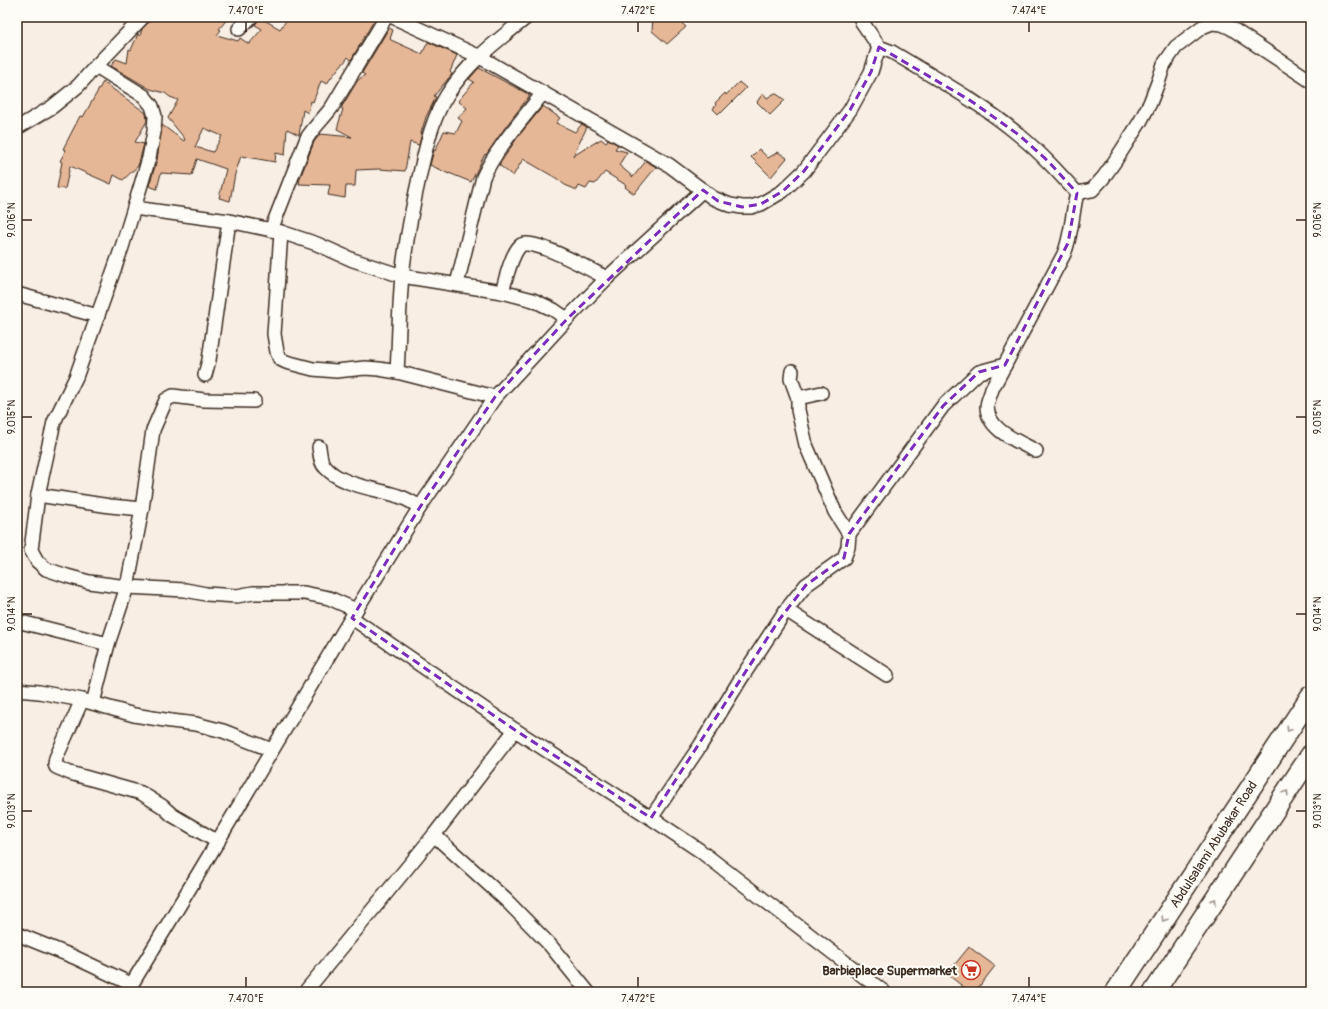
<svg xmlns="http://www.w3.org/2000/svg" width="1328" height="1009" viewBox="0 0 1328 1009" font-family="Pangolin,sans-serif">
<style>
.building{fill:#e6b797;stroke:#3b2a1e;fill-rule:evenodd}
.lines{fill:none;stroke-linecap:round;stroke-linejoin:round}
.minor-casing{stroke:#3b2a1e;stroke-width:16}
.primary-casing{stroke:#3b2a1e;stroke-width:23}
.minor{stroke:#fdfcf7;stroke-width:13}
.primary{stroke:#fdfcf7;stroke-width:20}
.oneway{stroke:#9c938a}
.marked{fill:none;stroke:#7b2cbf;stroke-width:3;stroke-dasharray:8 5;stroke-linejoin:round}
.ticks{fill:none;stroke:#3b2a1e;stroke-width:1.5}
.labels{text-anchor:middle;stroke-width:4;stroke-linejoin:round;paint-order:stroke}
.street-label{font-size:13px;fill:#3b2a1e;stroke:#fdfcf7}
.poi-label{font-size:13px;font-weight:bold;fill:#3b2a1e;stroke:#fdfcf7;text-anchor:end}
.neatline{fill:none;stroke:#3b2a1e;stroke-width:1.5}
.ticks-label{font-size:10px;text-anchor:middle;fill:#3b2a1e}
</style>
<rect width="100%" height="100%" fill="#f8eee4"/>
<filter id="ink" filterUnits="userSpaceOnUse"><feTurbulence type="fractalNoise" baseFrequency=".025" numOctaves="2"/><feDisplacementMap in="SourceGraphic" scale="8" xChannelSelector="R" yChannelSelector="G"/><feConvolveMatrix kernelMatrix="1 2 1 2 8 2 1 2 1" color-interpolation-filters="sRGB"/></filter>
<g filter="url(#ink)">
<!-- building -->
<g class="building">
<path d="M151 17H229L219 29 221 30 217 35 238 41 240 38 249 44 262 29 255 25 259 19V17L280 29 289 17H376L351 60 348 57 343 64H342L330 79 327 84 321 81 313 102 311 101 308 113 303 110 299 135 287 129 285 155 276 153 275 162 241 156 235 174 230 201 219 198 226 169 197 159 192 175 161 173 157 189 149 186 157 160 162 125 184 141 185 139 168 118 178 100 170 97 165 93 150 89 111 66 116 59 127 63 129 49 131 50 138 34 140 36 142 29 149 22ZM204 128 222 136 213 152 195 147Z"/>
<polygon points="653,17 675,17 686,27 667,44 652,31"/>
<polygon points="389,28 393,30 390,39 391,40 422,54 428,42 457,55 450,72 452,74 434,96 436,97 426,117 421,133 422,133 419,145 410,142 405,171 379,169 356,170 355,186 346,186 345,198 328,195 330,185 299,184 300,178 314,142 320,134 352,137 337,129 343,109 341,108 358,80 365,75 362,73"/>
<polygon points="479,68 530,95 504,129 486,155 485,154 471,182 449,173 449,174 430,165 434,150 435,151 444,131 456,133 462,121 458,118 467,108 458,101 474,82 469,79"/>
<polygon points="103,82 146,113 147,121 135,142 144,144 138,166 123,180 114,175 111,184 70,166 65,189 57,188 62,162 60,161 66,150 63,149 80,116 83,117"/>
<polygon points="739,82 746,88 722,112 721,111 718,114 713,109 716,105 715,103 725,93 726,95"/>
<polygon points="763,93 767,98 775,93 785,100 770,115 757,102"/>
<polygon points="543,106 560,118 556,123 575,132 582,124 587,127 573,156 601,139 606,143 608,139 618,145 615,149 627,152 619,165 633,177 646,161 656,167 634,194 625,187 626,185 605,172 595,184 590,183 586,189 579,186 577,190 565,185 556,178 523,159 513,176 499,165 517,138"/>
<polygon points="759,149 768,158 778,152 787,158 771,177 751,157"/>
<polygon points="969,947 995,966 975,992 970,992 947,974"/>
</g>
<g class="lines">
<!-- minor casing -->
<g class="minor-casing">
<g id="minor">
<polyline points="393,17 478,56 669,165 713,198 730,205 742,207 751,207 761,204 783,191 804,171 850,110 871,72 879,47"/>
<path d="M860 17 862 22 879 47 892 52C935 78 981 103 1019 135 1041 153 1059 173 1077 193"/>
<polyline points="239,29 251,17"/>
<polyline points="96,66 143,17"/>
<polyline points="17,128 52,107 78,86 96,66 144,96 152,106 155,116 154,132 149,158 134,208 229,221 281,232 317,244 353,260 402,276 502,292 533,300 554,310 567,319"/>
<polyline points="1077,193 1092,190 1103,178 1115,161 1140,122 1150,103 1159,80 1164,64 1176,47 1202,27 1212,23 1222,24 1231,28 1311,81"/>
<polyline points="134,208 122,247 76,377 54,422 38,495 31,550 37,561 46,569 67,576 89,582 127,587 185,590 206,594 237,596 253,593 304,593 329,598 356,610"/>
<path d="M271 230 307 138C314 127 324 118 332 107L386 17"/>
<polyline points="281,232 274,334 277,352 280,359 286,362 313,369 336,371 365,368 379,369 397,372 495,397"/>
<path d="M457 284 483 177C498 146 522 120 543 93"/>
<path d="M502 292C506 279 511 255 520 246 530 235 594 272 607 278"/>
<polyline points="17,294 98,316"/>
<polyline points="792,371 791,379 798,398"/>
<path d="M397 372C399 340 399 308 402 276 406 240 413 204 421 169 427 143 433 117 447 95 469 61 496 42 527 17"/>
<polyline points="205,375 209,360 229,221"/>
<path d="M319 447C320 453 320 462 325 467 342 486 375 488 398 496 406 498 413 503 420 507"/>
<path d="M1036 451C1018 441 988 431 987 407 987 401 991 394 992 389L1064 254C1072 235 1072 213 1077 193"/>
<polyline points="38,495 110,506 142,509"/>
<polyline points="849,534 943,406 979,372 1005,365"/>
<polyline points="786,610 887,675"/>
<polyline points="352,618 515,730 651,818 699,850 884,992"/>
<polyline points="17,621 108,644"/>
<polyline points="17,690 39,692 82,700 134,715 171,721 196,724 223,731 272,750"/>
<polyline points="82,700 56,758 55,764 56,767 70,773 141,793 162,806 172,815 218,842"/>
<polyline points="93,703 108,644 127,587 142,509 153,430 166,400 173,396 204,400 254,401"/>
<polyline points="651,818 700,746 740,680 786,610 806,585 844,558 848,547 849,534 835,512 806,445 798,410 798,398 821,393"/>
<polyline points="434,835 506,900 550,945 588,992"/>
<polyline points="17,934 74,957 131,984"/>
<polyline points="127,992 200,871 356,610 420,507 495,397 567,319 607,278 703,190"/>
<polyline points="305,992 434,835 515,730"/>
</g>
</g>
<!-- primary casing -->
<g class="primary-casing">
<g id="primary">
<polyline points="1116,992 1311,696"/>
<polyline points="1154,992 1311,755"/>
</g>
</g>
<!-- minor -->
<use href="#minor" class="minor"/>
<!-- primary -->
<use href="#primary" class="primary"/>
</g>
<!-- one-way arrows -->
<defs><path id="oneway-chevron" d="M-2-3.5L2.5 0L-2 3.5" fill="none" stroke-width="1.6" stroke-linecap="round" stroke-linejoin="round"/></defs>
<g class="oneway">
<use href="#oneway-chevron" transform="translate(1289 729) rotate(123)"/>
<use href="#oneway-chevron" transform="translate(1286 793) rotate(-57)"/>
<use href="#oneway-chevron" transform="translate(1214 901) rotate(-57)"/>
<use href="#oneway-chevron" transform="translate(1164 919) rotate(123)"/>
</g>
</g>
<!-- marked area -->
<path class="marked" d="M879 47 971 101 1019 135 1048 161 1077 193 1068 243 1005 365 979 372 943 406 849 534 844 558 806 585 779 620 651 818 515 730 352 618 420 507 495 397 567 319 703 190 718 201 742 207 761 204 783 191 804 171 850 110 871 72Z"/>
<!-- ticks -->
<path class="ticks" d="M246 22V32M638 22V32M1029 22V32M22 220H32M1296 220H1306M22 417H32M1296 417H1306M22 614H32M1296 614H1306M22 811H32M1296 811H1306M246 977V987M638 977V987M1029 977V987"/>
<!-- icons -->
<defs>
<g id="supermarket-ring" transform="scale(1)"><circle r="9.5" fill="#fdfcf7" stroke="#c8321e" stroke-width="1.5"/><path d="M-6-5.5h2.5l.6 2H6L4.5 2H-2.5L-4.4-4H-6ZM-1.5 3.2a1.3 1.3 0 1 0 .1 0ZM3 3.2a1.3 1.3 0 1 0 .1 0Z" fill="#c8321e"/></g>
</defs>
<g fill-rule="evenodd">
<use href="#supermarket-ring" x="971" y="970"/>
</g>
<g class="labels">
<!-- street labels -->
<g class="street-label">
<text transform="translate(1213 844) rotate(-57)" y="5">Abdulsalami Abubakar Road</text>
</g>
<!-- poi labels -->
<g class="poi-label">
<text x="957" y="975">Barbieplace Supermarket</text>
</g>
</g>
<!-- margin -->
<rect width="1328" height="1009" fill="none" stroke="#fdfcf7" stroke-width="44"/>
<rect x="22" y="22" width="1284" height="965" class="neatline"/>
<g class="ticks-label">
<text x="246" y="14">7.470°E</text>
<text x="638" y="14">7.472°E</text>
<text x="1029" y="14">7.474°E</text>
<text transform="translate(11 220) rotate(-90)" y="4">9.016°N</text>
<text transform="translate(1317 220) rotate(-90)" y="4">9.016°N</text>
<text transform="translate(11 417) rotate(-90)" y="4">9.015°N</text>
<text transform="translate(1317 417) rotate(-90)" y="4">9.015°N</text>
<text transform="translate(11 614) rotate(-90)" y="4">9.014°N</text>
<text transform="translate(1317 614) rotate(-90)" y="4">9.014°N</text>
<text transform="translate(11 811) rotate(-90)" y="4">9.013°N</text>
<text transform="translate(1317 811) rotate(-90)" y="4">9.013°N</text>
<text x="246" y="1002">7.470°E</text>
<text x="638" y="1002">7.472°E</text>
<text x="1029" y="1002">7.474°E</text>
</g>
</svg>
